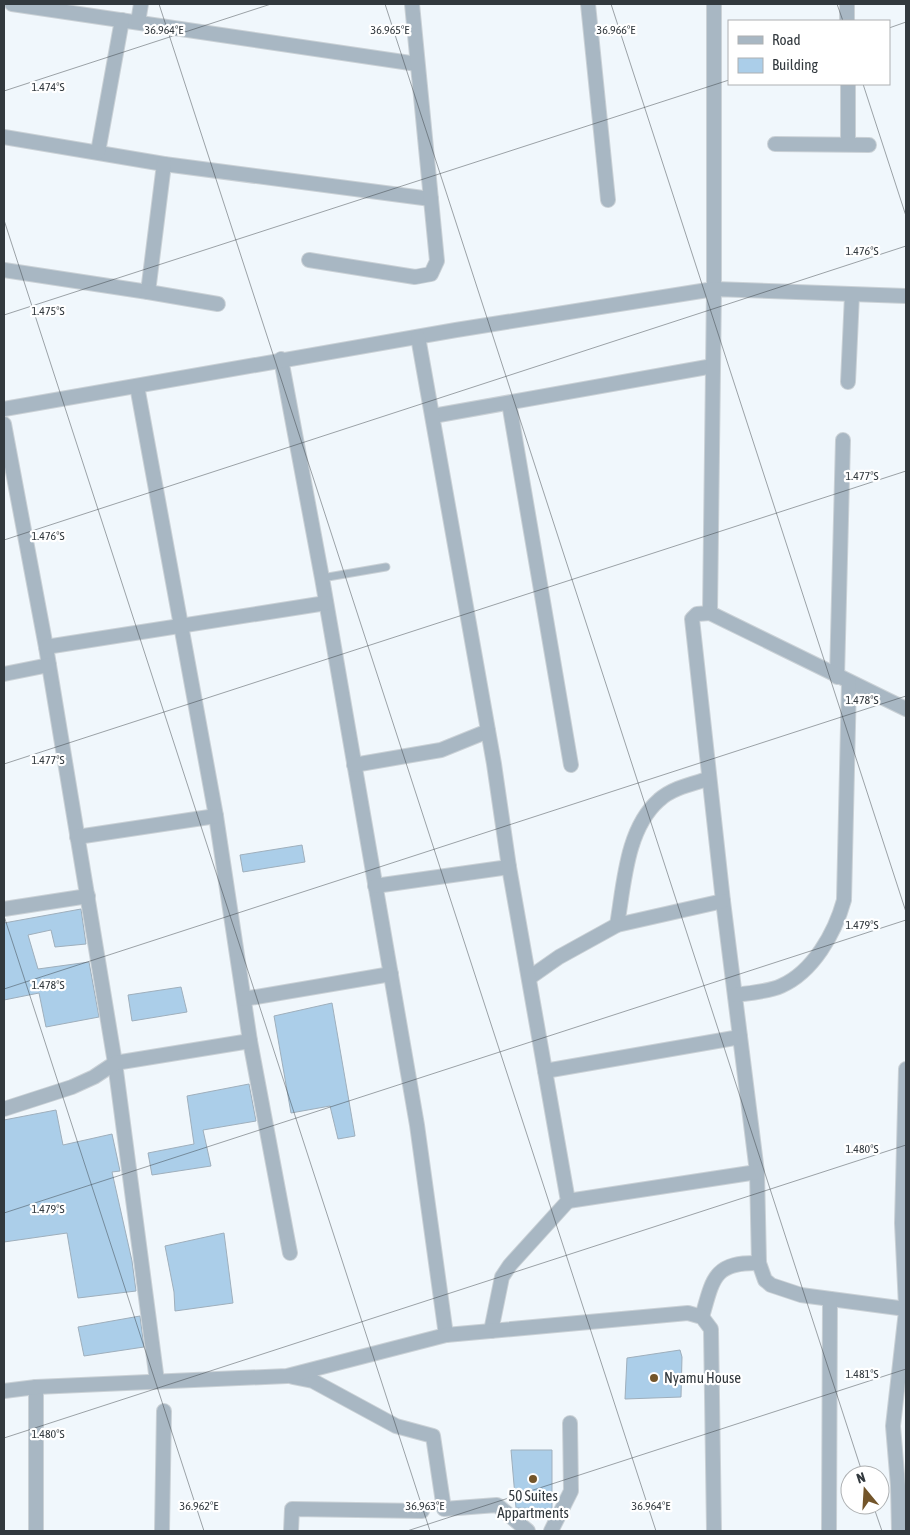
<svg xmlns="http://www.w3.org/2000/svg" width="910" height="1535" viewBox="0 0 910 1535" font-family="'Asap Condensed',sans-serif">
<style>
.building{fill:#abcee9;stroke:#9fafbc}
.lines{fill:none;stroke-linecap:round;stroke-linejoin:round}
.lane-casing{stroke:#cad1d6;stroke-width:9}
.street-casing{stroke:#cad1d6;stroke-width:16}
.lane{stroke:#a8b7c3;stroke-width:7}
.street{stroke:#a8b7c3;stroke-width:14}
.ticks{fill:none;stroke:#32393e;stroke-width:1;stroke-opacity:0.45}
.poi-dot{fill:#73552a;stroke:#fff;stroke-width:2}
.labels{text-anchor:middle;stroke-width:4.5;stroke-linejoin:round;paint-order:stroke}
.poi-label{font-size:15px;fill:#32393e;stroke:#fff;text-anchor:start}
.ticks-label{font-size:12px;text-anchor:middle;fill:#32393e;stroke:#fff;stroke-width:4.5;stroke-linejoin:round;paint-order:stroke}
</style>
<rect width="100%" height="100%" fill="#f0f7fc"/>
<!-- building -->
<g class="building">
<polygon points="302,845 305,862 243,872 240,855"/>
<polygon points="81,909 86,944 55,947 51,930 28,935 38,969 89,962 99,1017 46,1027 39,993 4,1000 4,923"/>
<polygon points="181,987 187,1012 132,1021 128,995"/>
<polygon points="332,1003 355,1136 338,1139 330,1106 291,1113 274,1016"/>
<polygon points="249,1084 256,1121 203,1130 211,1166 152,1175 148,1153 194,1144 187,1096"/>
<polygon points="56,1110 63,1145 112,1134 120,1171 112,1172 132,1261 136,1291 78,1298 67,1233 4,1242 4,1120"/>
<polygon points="224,1233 233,1303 175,1311 174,1292 165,1246"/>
<polygon points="140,1316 144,1347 84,1356 78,1327"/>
<polygon points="680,1350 682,1357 681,1397 625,1399 627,1358"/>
<polygon points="511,1450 552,1450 552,1509 516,1508"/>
</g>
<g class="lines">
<!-- lane casing -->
<g class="lane-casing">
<polyline id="lane" points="322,578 386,567"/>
</g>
<!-- street casing -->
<g class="street-casing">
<g id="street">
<polyline points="12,4 417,64"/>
<polyline points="588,4 608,200"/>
<polyline points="847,4 847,21"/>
<polyline points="138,22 141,4"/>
<polyline points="848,84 848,143"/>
<polyline points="4,137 164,164 431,199"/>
<polyline points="775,144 869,145"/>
<polyline points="98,152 122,20"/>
<polyline points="309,260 415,277 431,274 437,261 412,4"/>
<polyline points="4,270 148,292 164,164"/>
<polyline points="148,292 218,304"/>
<polyline points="281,359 322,578 417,1125 446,1335"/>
<polyline points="848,382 852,295"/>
<polyline points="137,386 216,816 250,1041 290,1253"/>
<polyline points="509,403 571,765"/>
<polyline points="4,409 456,330 714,289 714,4"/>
<polyline points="433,416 713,366"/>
<polyline points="4,424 46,647 115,1063 157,1381"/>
<polyline points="710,613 714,289 906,296"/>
<polyline points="46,647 326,603"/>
<polyline points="4,674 49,665"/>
<polyline points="837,677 843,440"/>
<polyline points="906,709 710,613 697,614 692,619 723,901 757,1172 759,1263 765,1280 771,1285 801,1295 906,1309"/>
<polyline points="354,765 441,750 488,731"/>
<polyline points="77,837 216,816"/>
<polyline points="375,886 509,867 494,764 418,337"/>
<polyline points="4,909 88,896"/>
<path d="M617 925C624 885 626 829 659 800 672 788 692 784 708 779"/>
<polyline points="529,978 559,957 617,925 723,901"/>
<path d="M735 995C749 993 768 992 781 986 813 972 835 933 844 900L849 682"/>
<polyline points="244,999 391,974"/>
<polyline points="906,1069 902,1223 906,1306"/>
<polyline points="545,1071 740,1037"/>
<polyline points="4,1109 72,1087 94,1077 115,1063 250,1041"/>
<polyline points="568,1201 757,1172"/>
<path d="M702 1317C713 1278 714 1262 759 1263"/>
<polyline points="491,1331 502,1277 510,1265 568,1201 509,867"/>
<polyline points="293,1377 313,1381 396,1426 433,1436 444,1509 497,1505 528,1531"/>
<polyline points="36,1387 36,1531"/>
<polyline points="4,1391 36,1387 287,1376 446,1335 688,1313 702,1317 711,1329 714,1531"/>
<polyline points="162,1531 164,1411"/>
<polyline points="291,1531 292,1509 422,1511"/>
<polyline points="551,1531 571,1491 570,1423"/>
<polyline points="829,1531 830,1299"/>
<polyline points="899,1531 898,1486 893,1426 906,1311"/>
</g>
</g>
<!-- lane -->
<use href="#lane" class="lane"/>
<!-- street -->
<use href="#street" class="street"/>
</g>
<!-- ticks -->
<path class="ticks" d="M159 4 656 1531M385 4 863 1475M611 4 906 912M837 4 843 21M889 28 906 22M863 84 906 216M4 91 271 4M4 220 430 1531M4 315 729 80M4 540 906 246M4 764 906 471M4 916 204 1531M4 989 906 696M4 1213 906 920M4 1438 906 1145M873 1505 882 1531M407 1531 906 1369"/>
<!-- markers -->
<g class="poi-dot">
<circle cx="654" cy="1378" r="5"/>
<circle cx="533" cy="1479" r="5"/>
</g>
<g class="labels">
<!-- poi labels -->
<g class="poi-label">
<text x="664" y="1383">Nyamu House</text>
<text x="533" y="1501" text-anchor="middle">50 Suites<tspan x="533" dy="17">Appartments</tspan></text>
</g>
</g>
<g class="ticks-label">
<text x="164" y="34">36.964°E</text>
<text x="390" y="34">36.965°E</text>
<text x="616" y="34">36.966°E</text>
<text x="48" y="91">1.474°S</text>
<text x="862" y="255">1.476°S</text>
<text x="48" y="315">1.475°S</text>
<text x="862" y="480">1.477°S</text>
<text x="48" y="540">1.476°S</text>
<text x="862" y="704">1.478°S</text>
<text x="48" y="764">1.477°S</text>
<text x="862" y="929">1.479°S</text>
<text x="48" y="989">1.478°S</text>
<text x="862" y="1153">1.480°S</text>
<text x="48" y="1213">1.479°S</text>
<text x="862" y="1378">1.481°S</text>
<text x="48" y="1438">1.480°S</text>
<text x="199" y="1510">36.962°E</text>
<text x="425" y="1510">36.963°E</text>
<text x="651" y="1510">36.964°E</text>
</g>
<!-- border -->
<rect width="910" height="1535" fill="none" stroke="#32393e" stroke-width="10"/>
<!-- legend -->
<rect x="728" y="20" width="162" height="65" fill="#ffffff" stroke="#adb0b2"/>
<rect x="738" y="36" width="25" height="8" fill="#a8b7c3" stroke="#adb0b2"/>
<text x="772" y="45" font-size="15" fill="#32393e">Road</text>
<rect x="738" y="58" width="25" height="15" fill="#abcee9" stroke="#adb0b2"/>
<text x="772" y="70" font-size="15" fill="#32393e">Building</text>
<!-- north arrow -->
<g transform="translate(865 1490) rotate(342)"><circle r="24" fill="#ffffff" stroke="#adb0b2"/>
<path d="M0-4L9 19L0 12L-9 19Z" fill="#73552a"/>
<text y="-8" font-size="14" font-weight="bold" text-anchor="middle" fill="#32393e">N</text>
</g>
</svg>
